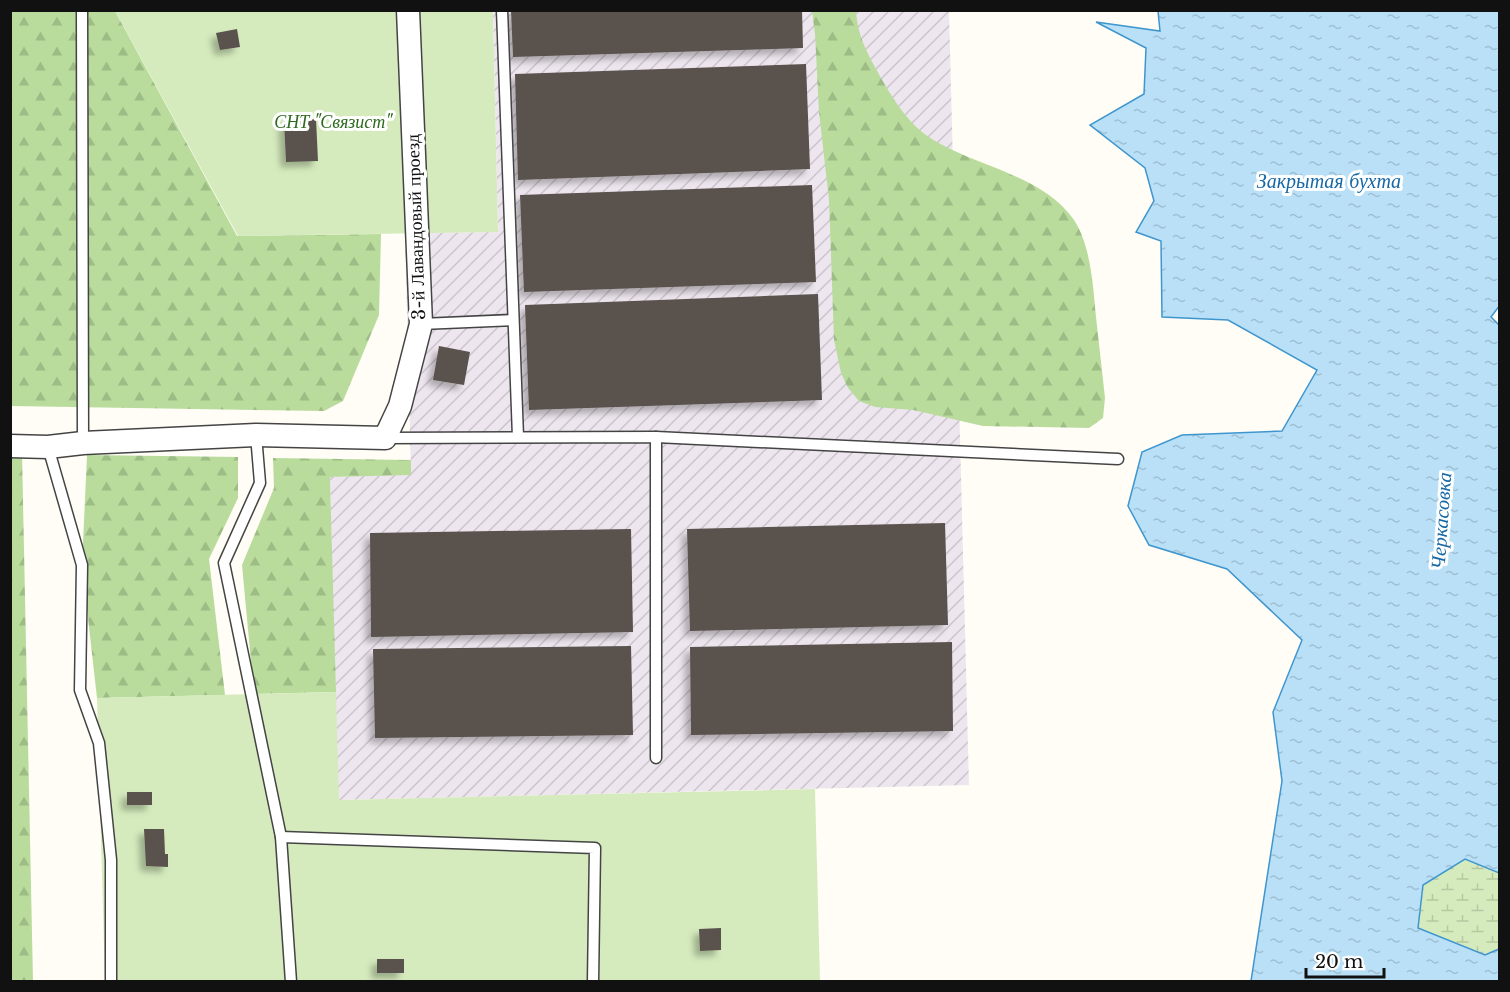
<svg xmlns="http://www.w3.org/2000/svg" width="1510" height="992" viewBox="0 0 1510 992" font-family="'Libre Baskerville',serif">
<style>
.industrial{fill:url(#industrial-furrows)}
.forest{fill:url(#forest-firs)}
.wetland{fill:url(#wetland-marsh)}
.park{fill:#d5ebbd}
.water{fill:url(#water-ripples);stroke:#3f96cf;stroke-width:1.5}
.building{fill:#5a524d;filter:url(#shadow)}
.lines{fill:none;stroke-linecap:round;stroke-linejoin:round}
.service-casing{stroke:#444;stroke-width:13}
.minor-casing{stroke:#444;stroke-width:25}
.service{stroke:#fff;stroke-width:10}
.minor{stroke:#fff;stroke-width:22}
.labels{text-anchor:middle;stroke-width:6;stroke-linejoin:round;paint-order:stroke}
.park-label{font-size:18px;font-style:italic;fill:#2f6b1f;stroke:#fff}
.street-label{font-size:18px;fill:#111;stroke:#fff}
.water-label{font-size:20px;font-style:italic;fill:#1768a6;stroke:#fff}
</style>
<defs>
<pattern id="industrial-furrows" width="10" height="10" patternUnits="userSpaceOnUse" patternTransform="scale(1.5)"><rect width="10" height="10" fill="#eee6ef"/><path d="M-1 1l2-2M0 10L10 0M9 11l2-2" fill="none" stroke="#cbc4cc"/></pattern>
<pattern id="forest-firs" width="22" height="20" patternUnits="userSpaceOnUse" patternTransform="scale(1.5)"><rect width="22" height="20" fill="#b9dc9c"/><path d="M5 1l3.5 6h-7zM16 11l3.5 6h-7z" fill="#9ebc85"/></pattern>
<pattern id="wetland-marsh" width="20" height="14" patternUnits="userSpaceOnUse" patternTransform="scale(1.5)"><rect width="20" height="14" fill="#d5ebbd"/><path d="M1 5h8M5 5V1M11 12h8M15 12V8" fill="none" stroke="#b6c8a1"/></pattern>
<pattern id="water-ripples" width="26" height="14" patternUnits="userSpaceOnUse" patternTransform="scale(1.5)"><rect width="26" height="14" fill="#b9e0f7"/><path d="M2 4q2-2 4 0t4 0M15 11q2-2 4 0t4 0" fill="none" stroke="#9ebfd3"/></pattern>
<filter id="shadow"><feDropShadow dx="-5.5" dy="5.5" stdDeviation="3" flood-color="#0004"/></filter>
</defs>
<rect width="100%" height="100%" fill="#fffdf5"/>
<!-- industrial -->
<polygon class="industrial" points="493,11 949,11 969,785 338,800 330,477 411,474 405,233 498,232"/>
<!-- forest -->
<g class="forest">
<polygon points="11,11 115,11 237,236 381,234 379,315 343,401 324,411 11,406"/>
<path d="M812 11H856C858 38 868 54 881 78 892 97 905 118 922 132 966 166 1040 171 1074 220 1091 246 1093 286 1096 317 1099 344 1102 371 1105 398L1103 418 1089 428 983 426 913 410 875 407 859 401 848 388 841 373 834 340 829 200 819 112 815 34Z"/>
<polygon points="11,454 22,454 33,981 11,982"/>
<polygon points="87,455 238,457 238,498 209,559 225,695 97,698 82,565"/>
<polygon points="273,458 411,460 411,475 330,477 336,692 254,694 242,565 274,488"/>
</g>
<!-- wetland -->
<polygon class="wetland" points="1465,859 1499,873 1499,949 1485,955 1418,928 1423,885"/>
<!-- park -->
<g class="park">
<polygon points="115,11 493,11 498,232 238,236"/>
<polygon points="336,692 339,800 815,789 820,981 105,981 97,698"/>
</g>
<!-- water -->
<polygon class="water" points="1158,11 1499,11 1500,305 1491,317 1500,326 1499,873 1465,859 1423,885 1418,928 1485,955 1499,949 1499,981 1251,981 1282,781 1273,712 1302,640 1227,569 1149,545 1128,506 1142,452 1182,435 1282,431 1317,370 1228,320 1162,317 1161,241 1136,232 1154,201 1145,168 1090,125 1144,94 1146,48 1096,22 1160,31"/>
<!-- building -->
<g class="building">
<polygon points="511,10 802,10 803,48 513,57"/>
<polygon points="237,29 240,47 220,50 216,33"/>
<polygon points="806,64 810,169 518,180 515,74"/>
<polygon points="316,119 318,161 286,162 284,121"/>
<polygon points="812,185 816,282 524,292 520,195"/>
<polygon points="818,294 822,400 529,410 525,305"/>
<polygon points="439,346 470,352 464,385 433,380"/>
<polygon points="945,523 948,625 690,631 687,529"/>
<polygon points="631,529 633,632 371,637 370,533"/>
<polygon points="952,642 953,731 691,735 690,647"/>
<polygon points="631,646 633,735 375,738 373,649"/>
<rect x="127" y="792" width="25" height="13"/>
<polygon points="144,829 164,829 165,854 168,854 168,867 146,866"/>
<polygon points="721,928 721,950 700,951 699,929"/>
<rect x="377" y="959" width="27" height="14"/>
</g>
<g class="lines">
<!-- service casing -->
<g class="service-casing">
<g id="service">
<polyline points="82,10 83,443"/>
<polyline points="502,10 518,437"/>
<polyline points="421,324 513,320"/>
<polyline points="256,435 260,483 224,563 281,837 291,982"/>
<polyline points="656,437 1118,459"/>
<polyline points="385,438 656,437 656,758"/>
<polyline points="48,447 82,565 80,690 99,743 111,860 111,982"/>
<polyline points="281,837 595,848 593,982"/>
</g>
</g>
<!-- minor casing -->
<g class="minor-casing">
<polyline id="minor" points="10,446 48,447 83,443 256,435 385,438 400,406 421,324 408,10"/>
</g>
<!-- service -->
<use href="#service" class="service"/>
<!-- minor -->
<use href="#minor" class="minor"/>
</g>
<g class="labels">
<!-- park labels -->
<g class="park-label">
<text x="333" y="128">СНТ "Связист"</text>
</g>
<!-- street labels -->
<g class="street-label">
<text transform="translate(416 227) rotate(-92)" y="6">3-й Лавандовый проезд</text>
</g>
<!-- water labels -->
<g class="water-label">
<text x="1329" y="188">Закрытая бухта</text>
<text transform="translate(1441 521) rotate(-86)" y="7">Черкасовка</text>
</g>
</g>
<!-- border -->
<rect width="1510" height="992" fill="none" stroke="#111111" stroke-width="24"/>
<!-- scale -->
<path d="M1306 968v9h78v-9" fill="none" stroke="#111111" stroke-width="3"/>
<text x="1315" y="968" font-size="18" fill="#111111" stroke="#ffffff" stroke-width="4.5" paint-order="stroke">20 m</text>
</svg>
